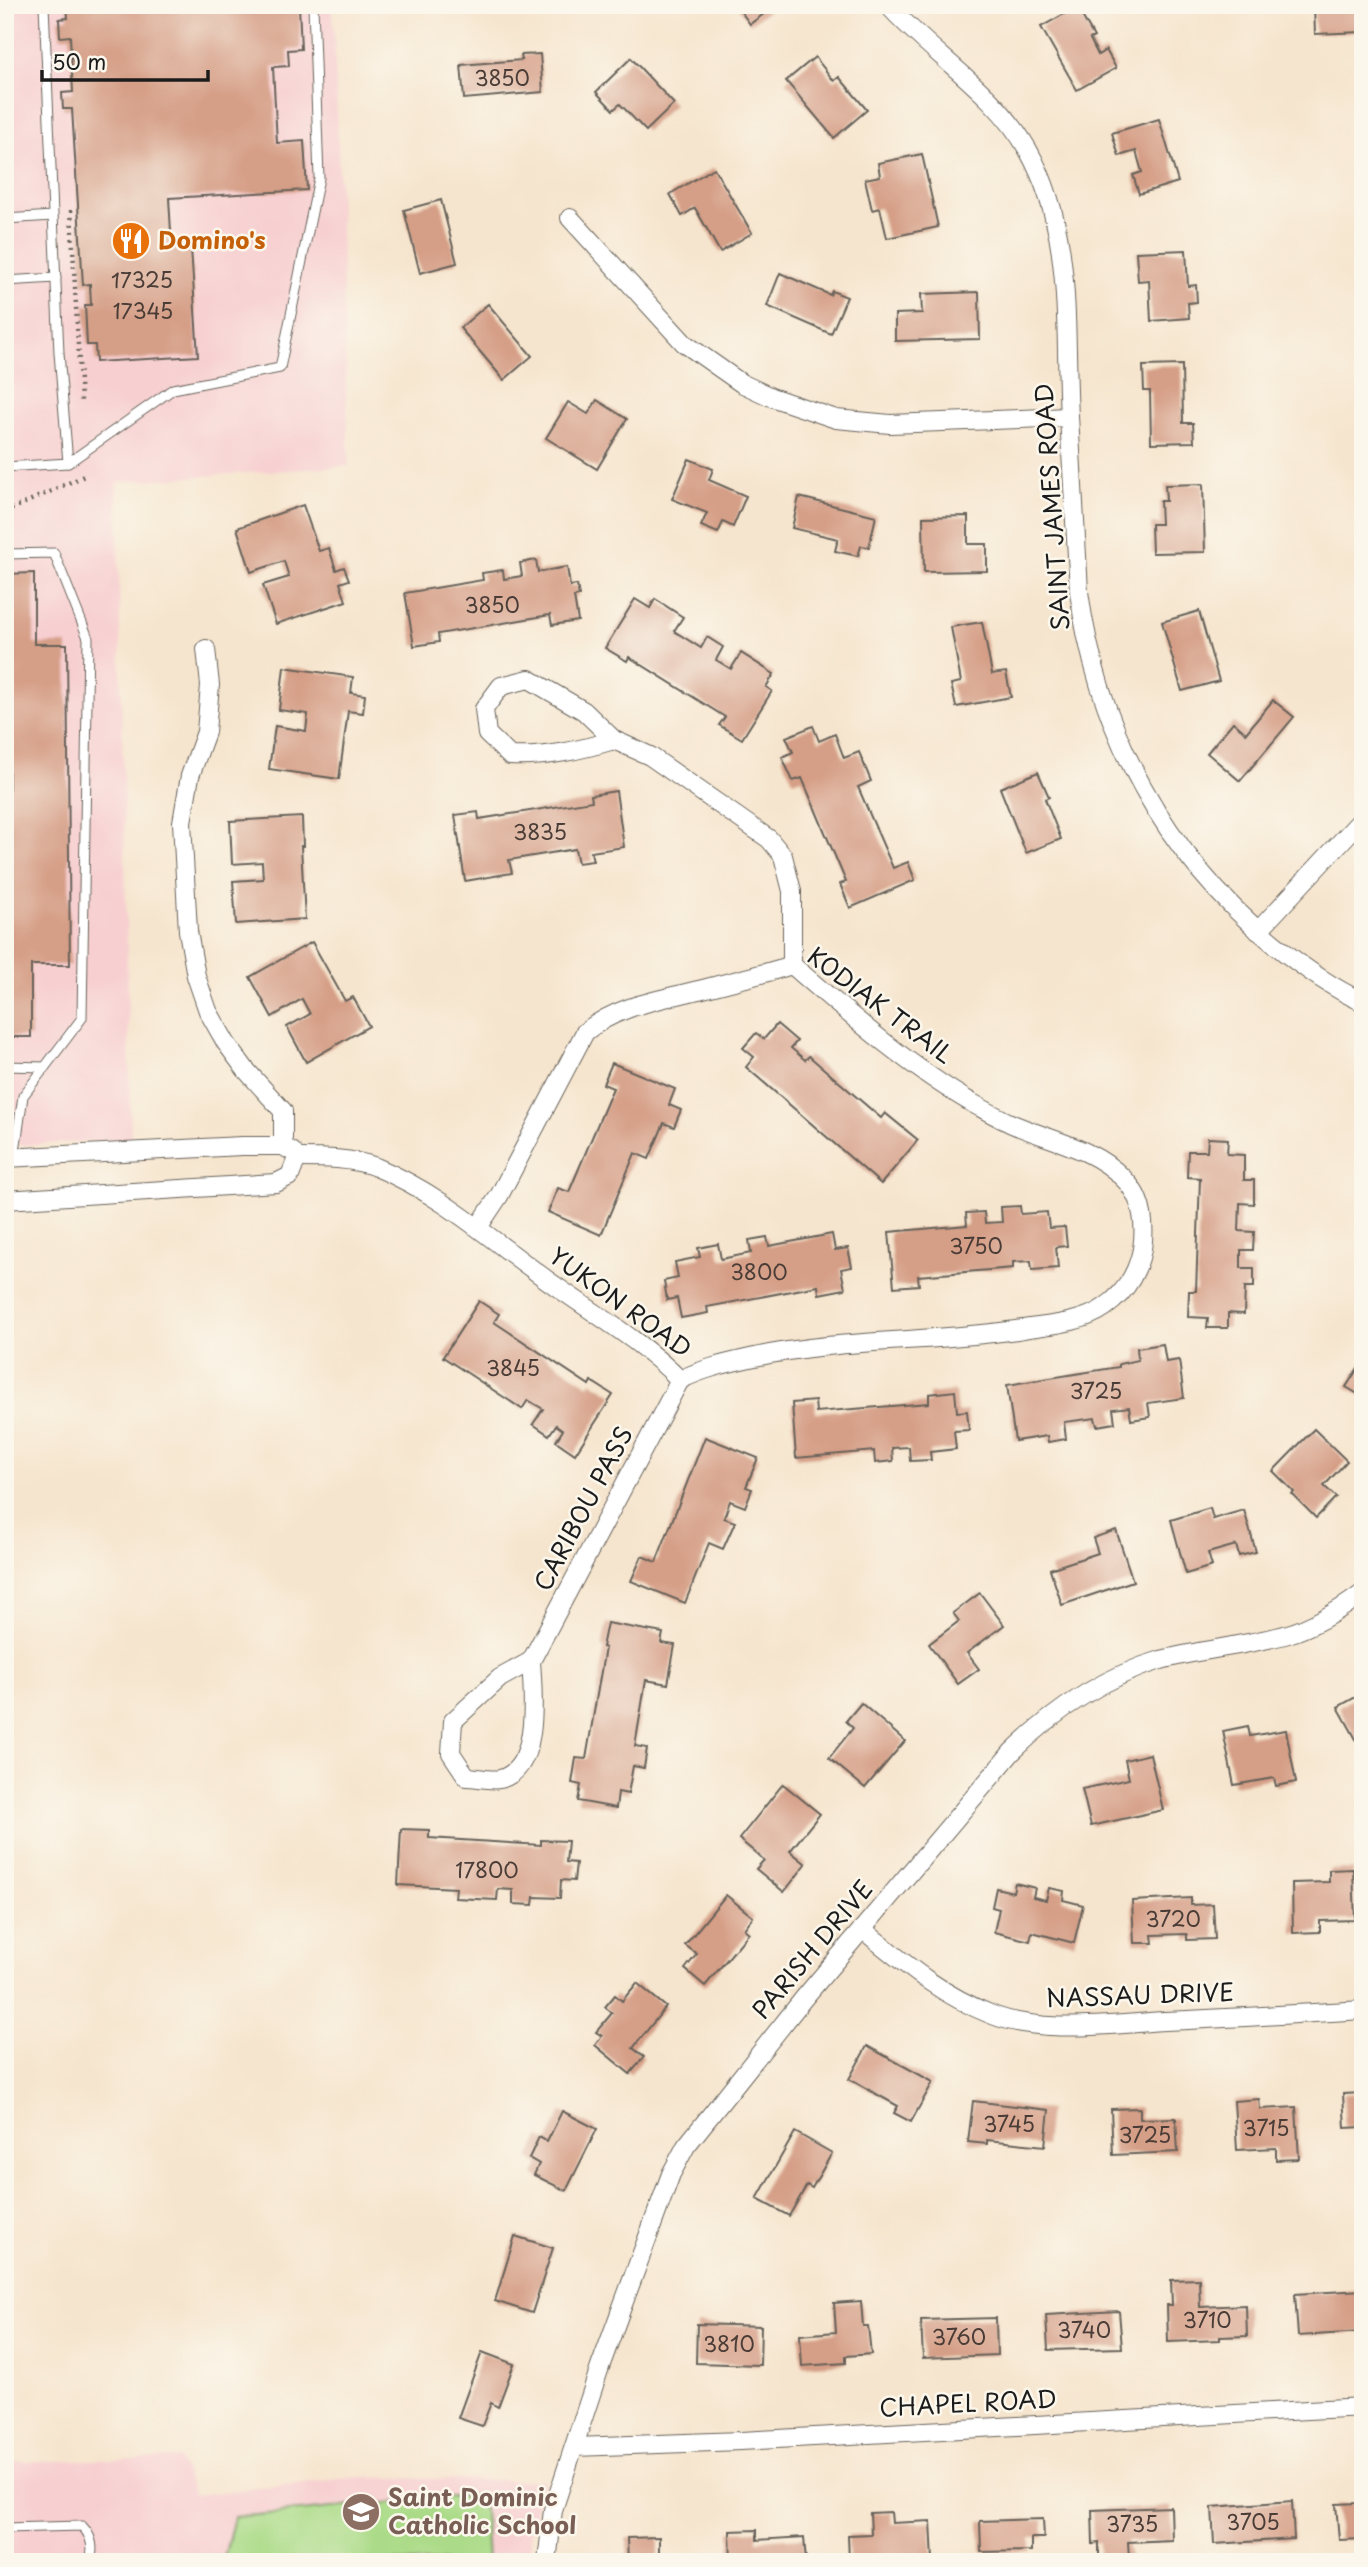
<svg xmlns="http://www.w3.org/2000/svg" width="1368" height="2567" viewBox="0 0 1368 2567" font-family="'Playpen Sans',sans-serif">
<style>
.built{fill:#f7cfd0}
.green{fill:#abdb88;stroke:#647c52;stroke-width:2}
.building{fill:#d59e86}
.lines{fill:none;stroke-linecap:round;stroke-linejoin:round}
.lane-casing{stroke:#68625a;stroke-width:11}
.street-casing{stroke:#68625a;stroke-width:20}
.path{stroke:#68625a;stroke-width:4.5;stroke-dasharray:2 5;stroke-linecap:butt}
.lane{stroke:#fff;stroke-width:9}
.street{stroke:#fff;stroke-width:18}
.labels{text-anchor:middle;stroke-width:5;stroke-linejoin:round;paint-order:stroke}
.number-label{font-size:21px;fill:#4a3c36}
.food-label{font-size:24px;font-weight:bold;fill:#c56008;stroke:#fbf7ec;text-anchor:start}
.street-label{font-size:24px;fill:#1c1c1c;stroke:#fbf7ec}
.education-label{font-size:24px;font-weight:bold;fill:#785e54;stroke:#fbf7ec;text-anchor:start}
</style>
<rect width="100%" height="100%" fill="#fbf7ec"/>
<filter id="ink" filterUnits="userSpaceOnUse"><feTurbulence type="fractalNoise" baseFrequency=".0143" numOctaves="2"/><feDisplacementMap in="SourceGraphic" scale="14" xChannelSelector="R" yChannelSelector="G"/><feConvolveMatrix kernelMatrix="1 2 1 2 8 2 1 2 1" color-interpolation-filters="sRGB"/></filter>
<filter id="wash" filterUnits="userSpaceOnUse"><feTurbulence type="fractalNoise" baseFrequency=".00686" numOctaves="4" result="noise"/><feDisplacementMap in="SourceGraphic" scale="28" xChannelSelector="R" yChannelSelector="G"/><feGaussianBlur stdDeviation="1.57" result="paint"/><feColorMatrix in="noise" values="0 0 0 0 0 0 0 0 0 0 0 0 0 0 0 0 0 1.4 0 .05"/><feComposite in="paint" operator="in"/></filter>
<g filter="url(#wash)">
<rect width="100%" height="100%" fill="#f6e5ce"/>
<!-- built -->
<g class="built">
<polygon points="5,5 331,5 334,30 349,466 117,482 131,1139 5,1146"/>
<polygon points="179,2458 194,2495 357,2477 544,2481 531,2529 528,2562 5,2562 5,2462"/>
</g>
<!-- green -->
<polygon class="green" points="483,2494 487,2562 223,2562 234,2517"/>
<g id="blocks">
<!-- building -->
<g class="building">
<polygon points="67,5 299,5 301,49 288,50 289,66 273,67 277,143 304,141 307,190 169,198 172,249 191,248 198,356 96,362 95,345 87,345 85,305 91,305 90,284 83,285 72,109 63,109 62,93 73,92 70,36 60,37 59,19 68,18"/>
<polygon points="736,5 776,5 750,24"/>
<polygon points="1314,5 1363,5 1363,32 1315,34"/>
<polygon points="1077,7 1094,37 1090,39 1098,55 1106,50 1116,68 1077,90 1041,27"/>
<polygon points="540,54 543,92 464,99 461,65 522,60 521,55"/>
<polygon points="815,57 834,81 839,77 867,110 834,138 786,81"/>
<polygon points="631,58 674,104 646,131 620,104 613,110 596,92"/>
<polygon points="1159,119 1178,182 1139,194 1133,175 1142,172 1136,151 1119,156 1112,133"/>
<polygon points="922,154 938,227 887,238 880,208 872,210 865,179 880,176 878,163"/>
<polygon points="714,168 752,233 720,252 695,208 682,216 670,194"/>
<polygon points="441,200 457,263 420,273 404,210"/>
<polygon points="1186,250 1188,286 1196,285 1197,302 1188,303 1189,318 1151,321 1149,280 1138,281 1136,252"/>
<polygon points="780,273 830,295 832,291 847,297 831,334 767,306"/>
<polygon points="979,292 980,339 895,341 895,314 922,313 921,294"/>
<polygon points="488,304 532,356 504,380 460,328"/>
<polygon points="1182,365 1183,423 1193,423 1194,442 1151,443 1150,391 1144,391 1143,366"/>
<polygon points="597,400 627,419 597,469 546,438 568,402 588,414"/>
<polygon points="689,459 713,469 709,480 746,496 733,527 723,522 718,533 701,526 707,513 672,499"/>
<polygon points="1203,484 1205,552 1152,553 1151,524 1161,524 1160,501 1166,501 1165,485"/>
<polygon points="799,497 876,516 869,547 861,546 858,556 835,551 838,539 792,528"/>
<polygon points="303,505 319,551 329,548 336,570 344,567 349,580 340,583 346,601 276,624 263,585 289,577 284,561 251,572 237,528"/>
<polygon points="968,516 968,544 987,544 987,571 924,572 923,517"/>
<polygon points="536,560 538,572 567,567 570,586 577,585 579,596 574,597 578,621 552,625 550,615 438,634 439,642 414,646 405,593 483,580 482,573 503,570 504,579 522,576 520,563"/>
<polygon points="34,573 34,644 67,644 70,965 31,965 31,1037 5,1037 5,903 10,902 8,703 5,703 5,574"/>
<polygon points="635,599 650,608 655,599 683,617 674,631 701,648 707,637 723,647 716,660 731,669 741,653 774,674 766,687 772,691 742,739 719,725 725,717 629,657 627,661 605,648"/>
<polygon points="1199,611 1219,681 1182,691 1162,622"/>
<polygon points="982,622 992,674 1006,672 1011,697 956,707 951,684 961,682 951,627"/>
<polygon points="284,667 353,677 351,693 365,695 363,713 348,711 339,779 269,769 275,726 306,731 308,714 279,710"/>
<polygon points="1273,700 1294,717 1240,781 1207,753 1233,722 1246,733"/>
<polygon points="813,726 819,741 835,734 844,758 859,752 871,781 858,787 893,868 908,862 915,880 850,908 840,884 846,882 802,778 793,781 782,757 793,752 786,737"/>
<polygon points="1038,772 1049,797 1045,799 1061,839 1026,853 1000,788"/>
<polygon points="616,791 624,847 591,852 593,861 578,863 575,849 509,860 512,873 465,881 455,815 478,812 479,819 592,801 591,795"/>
<polygon points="302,817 303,846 301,846 305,919 236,924 233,881 263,879 262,862 232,864 230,821"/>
<polygon points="312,942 345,1001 353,997 369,1026 306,1062 287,1027 310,1014 302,999 272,1017 250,977"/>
<polygon points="777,1024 797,1041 791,1048 805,1060 809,1056 881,1118 885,1113 918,1140 881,1184 746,1067 754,1057 743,1048 756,1033 764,1039"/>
<polygon points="612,1063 675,1089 669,1105 681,1110 674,1127 664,1123 649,1159 635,1153 601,1235 548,1212 558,1188 569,1192 613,1088 603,1084"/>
<polygon points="1208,1138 1228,1139 1227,1154 1244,1155 1244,1180 1254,1180 1254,1204 1240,1203 1239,1231 1254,1232 1253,1250 1241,1250 1241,1268 1254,1268 1254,1287 1245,1287 1244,1314 1228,1313 1228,1328 1207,1328 1208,1318 1188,1317 1189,1291 1196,1291 1200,1178 1187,1177 1188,1151 1207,1151"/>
<polygon points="1020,1206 1021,1214 1047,1212 1049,1228 1065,1227 1067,1246 1056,1247 1058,1268 1032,1270 1031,1261 1013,1262 1013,1268 918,1276 919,1285 894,1287 889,1232 967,1225 966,1213 984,1212 985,1223 1002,1222 1001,1207"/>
<polygon points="832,1234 835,1250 848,1248 852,1267 841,1269 845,1289 819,1294 818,1286 707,1307 708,1313 681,1318 677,1298 667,1300 664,1281 678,1278 675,1262 700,1257 698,1248 718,1244 721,1259 751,1253 749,1240 767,1237 769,1246"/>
<polygon points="479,1301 499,1314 494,1322 589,1385 591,1381 613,1395 575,1454 556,1441 563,1430 556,1425 549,1435 533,1424 543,1409 528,1400 522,1409 443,1357"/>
<polygon points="1163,1344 1166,1362 1179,1360 1184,1398 1148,1403 1150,1417 1131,1420 1129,1407 1113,1409 1115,1423 1097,1426 1095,1418 1064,1422 1066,1439 1048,1442 1047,1436 1015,1441 1007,1385 1119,1367 1119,1364 1138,1360 1137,1348"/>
<polygon points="1360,1365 1363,1366 1363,1397 1346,1387"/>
<polygon points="955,1391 957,1412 967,1411 969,1430 954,1431 956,1449 930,1452 931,1460 910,1461 909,1447 892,1448 893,1461 875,1463 874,1451 796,1458 792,1403 815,1401 816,1412 929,1403 929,1394"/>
<polygon points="1314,1429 1347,1461 1324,1486 1336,1497 1316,1518 1292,1494 1294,1492 1273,1471"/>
<polygon points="705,1437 758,1458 746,1487 752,1489 745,1507 730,1501 724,1518 735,1522 723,1549 709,1543 685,1603 631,1581 642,1556 656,1562"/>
<polygon points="1210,1508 1213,1519 1244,1510 1256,1552 1239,1556 1236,1545 1208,1553 1212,1566 1186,1574 1171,1520"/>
<polygon points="1116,1530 1133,1581 1062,1605 1050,1569 1098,1553 1093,1538"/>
<polygon points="980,1593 1004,1625 967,1653 979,1669 958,1684 929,1644 959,1621 953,1613"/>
<polygon points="607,1623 663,1633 661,1643 675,1645 668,1684 646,1680 635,1746 647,1748 644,1768 633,1766 628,1794 618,1792 616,1808 578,1801 581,1785 572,1783 576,1758 586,1759 605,1648 602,1647"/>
<polygon points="1363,1693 1363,1738 1357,1741 1338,1707"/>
<polygon points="861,1703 905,1741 865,1788 829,1758 853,1728 846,1721"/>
<polygon points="1248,1726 1250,1736 1286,1730 1296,1782 1276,1786 1274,1778 1234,1785 1223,1731"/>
<polygon points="1150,1754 1163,1810 1091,1826 1082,1789 1129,1779 1125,1760"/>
<polygon points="783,1784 820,1814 790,1851 806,1864 784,1892 756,1869 764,1860 739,1839"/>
<polygon points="401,1829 429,1830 429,1838 541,1845 541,1840 568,1841 566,1862 576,1863 574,1881 561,1880 560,1898 534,1897 533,1905 513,1904 513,1890 498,1889 497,1900 455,1898 456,1888 398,1885"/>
<polygon points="1353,1869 1355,1920 1320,1921 1320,1932 1293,1933 1292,1883 1329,1882 1329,1870"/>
<polygon points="1015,1883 1035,1888 1033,1897 1046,1900 1049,1888 1064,1891 1063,1900 1083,1905 1074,1943 1032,1932 1030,1941 994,1932 999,1909 992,1907 996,1888 1013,1892"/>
<polygon points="726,1895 753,1917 744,1929 749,1933 705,1986 685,1969 697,1954 685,1945"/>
<polygon points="1191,1898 1191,1905 1213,1904 1215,1939 1187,1940 1187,1934 1152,1935 1153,1943 1134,1943 1132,1901"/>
<polygon points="637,1983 666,2007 633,2048 644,2057 630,2074 595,2045 602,2036 596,2032 612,2013 605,2007 615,1995 622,2001"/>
<polygon points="867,2046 933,2082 911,2122 894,2113 898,2106 849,2079"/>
<polygon points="1363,2093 1363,2127 1345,2128 1343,2094"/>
<polygon points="1259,2099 1260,2109 1296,2107 1299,2159 1276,2160 1276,2148 1237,2150 1234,2101"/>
<polygon points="973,2101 1049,2110 1045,2146 987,2140 987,2144 968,2142"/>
<polygon points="1140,2108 1140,2119 1176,2118 1178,2152 1113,2155 1111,2109"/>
<polygon points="562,2111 597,2129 566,2191 534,2175 539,2164 529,2158 539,2137 547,2142"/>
<polygon points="795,2132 832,2153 812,2188 807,2185 789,2216 757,2199"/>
<polygon points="515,2236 553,2248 532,2313 495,2301"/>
<polygon points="1199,2279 1200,2307 1246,2305 1247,2336 1220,2337 1220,2340 1168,2342 1167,2305 1172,2305 1171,2280"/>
<polygon points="1362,2290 1363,2332 1298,2336 1295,2294"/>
<polygon points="861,2301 863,2326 868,2326 871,2354 846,2356 846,2363 802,2366 800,2335 836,2332 834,2303"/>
<polygon points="1119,2311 1122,2348 1048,2350 1046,2315"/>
<polygon points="996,2318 997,2355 923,2358 921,2320"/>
<polygon points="697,2324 761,2326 760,2365 696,2363"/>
<polygon points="482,2352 514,2364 498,2407 491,2403 482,2426 458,2418"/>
<polygon points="1359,2497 1363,2497 1363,2539 1339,2540 1336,2504 1359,2503"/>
<polygon points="1292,2501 1294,2539 1214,2544 1212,2507"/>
<polygon points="1171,2507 1172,2540 1128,2542 1129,2558 1099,2559 1099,2543 1093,2544 1092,2510"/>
<polygon points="891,2512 892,2523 931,2521 933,2560 849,2562 848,2535 871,2534 870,2513"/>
<polygon points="1043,2519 1044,2538 1031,2538 1031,2551 981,2552 980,2521"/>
<polygon points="757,2530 757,2540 804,2537 806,2562 731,2562 730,2531"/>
<polygon points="659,2537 659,2562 628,2562 627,2538"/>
</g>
</g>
</g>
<g filter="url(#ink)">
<use href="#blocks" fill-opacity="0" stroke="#68625a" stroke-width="2"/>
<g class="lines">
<!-- lane casing -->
<g class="lane-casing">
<g id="lane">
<polyline points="5,219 53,216"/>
<polyline points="5,281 56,278"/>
<polyline points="68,463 173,389 280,368 319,178 313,5"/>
<polyline points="5,467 68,463 59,353 44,5"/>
<polyline points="5,554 54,553 88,638 82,1018 23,1096 14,1158"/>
<polyline points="5,1066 45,1067"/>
<path d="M5 2528 82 2526C92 2536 94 2548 90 2562"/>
</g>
</g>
<!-- street casing -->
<g class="street-casing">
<g id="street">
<path d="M888 5C932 55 995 91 1028 150 1074 231 1064 327 1069 416 1072 474 1076 533 1079 592 1098 731 1164 854 1273 943 1301 966 1330 987 1363 1002"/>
<polyline points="570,218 684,343 741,383 771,397 836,419 890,424 1069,417"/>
<polyline points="206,649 210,685 206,732 190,776 182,822 188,931 196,976 208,1011 226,1043 246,1070 283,1111 283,1146"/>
<path d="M529 679 584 711 614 740C580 750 546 758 510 756L487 734 484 709 501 686Z"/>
<polyline points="614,740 650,756 769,839 783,856 792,891 792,965"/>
<polyline points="1258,931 1363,818"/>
<polyline points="5,1158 242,1146 283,1146 293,1152"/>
<path d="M297 1158C323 1158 352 1158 376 1167 444 1195 498 1246 557 1287 600 1317 643 1343 680 1380"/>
<polyline points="5,1200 276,1183 290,1176 297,1158"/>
<path d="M479 1226 499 1196 585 1032C615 1008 649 1002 686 993 722 984 757 976 792 965"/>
<path d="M680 1380C704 1368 728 1363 755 1357 844 1338 934 1343 1023 1329 1049 1325 1083 1323 1105 1307 1127 1292 1141 1267 1143 1241 1145 1217 1141 1195 1123 1178 1093 1147 1048 1140 1010 1123 997 1117 985 1110 972 1103 907 1065 849 1014 792 965"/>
<path d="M531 1661C533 1693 541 1769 500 1779 490 1781 476 1777 467 1777L451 1753 453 1721 500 1678Z"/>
<polyline points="531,1661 680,1380"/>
<path d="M862 1929C904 1963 939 1994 990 2014 1041 2035 1111 2024 1165 2021 1231 2018 1297 2014 1363 2010"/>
<polyline points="575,2447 741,2441 1363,2407"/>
<path d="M547 2562 553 2510 600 2367 671 2174 686 2146 804 1998 1012 1752C1055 1710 1103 1677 1161 1660 1203 1649 1246 1646 1288 1634 1315 1626 1340 1610 1363 1593"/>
</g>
</g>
<!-- path -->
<g class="path">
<polyline points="71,210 81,401"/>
<polyline points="5,512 84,476"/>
</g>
<!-- lane -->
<use href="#lane" class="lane"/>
<!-- street -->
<use href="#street" class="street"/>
</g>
</g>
<!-- icons -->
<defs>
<g id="restaurant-disc" transform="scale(2.0125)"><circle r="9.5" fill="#e8710a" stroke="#fbf7ec"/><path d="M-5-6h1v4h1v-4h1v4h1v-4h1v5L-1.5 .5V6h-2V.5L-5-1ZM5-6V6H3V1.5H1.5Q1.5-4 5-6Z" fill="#fff"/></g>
<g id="school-disc" transform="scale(2.0125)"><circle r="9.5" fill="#8d6e63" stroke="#fbf7ec"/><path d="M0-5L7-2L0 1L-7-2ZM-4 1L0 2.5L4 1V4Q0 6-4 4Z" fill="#fff"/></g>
</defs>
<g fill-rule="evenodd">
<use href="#restaurant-disc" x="131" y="241"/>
<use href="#school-disc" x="361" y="2512"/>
</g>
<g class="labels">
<!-- number labels -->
<g class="number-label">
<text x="502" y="86">3850</text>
<text x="142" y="288">17325</text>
<text x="143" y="319">17345</text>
<text x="492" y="613">3850</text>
<text x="540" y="840">3835</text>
<text x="976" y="1254">3750</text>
<text x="759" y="1280">3800</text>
<text x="513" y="1376">3845</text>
<text x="1096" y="1399">3725</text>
<text x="487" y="1878">17800</text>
<text x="1173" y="1927">3720</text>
<text x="1009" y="2132">3745</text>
<text x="1266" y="2136">3715</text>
<text x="1145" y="2143">3725</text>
<text x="1207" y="2328">3710</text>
<text x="1084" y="2338">3740</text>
<text x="959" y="2345">3760</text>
<text x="729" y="2352">3810</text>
<text x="1253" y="2530">3705</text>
<text x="1132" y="2532">3735</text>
</g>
<!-- food labels -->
<g class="food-label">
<text x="158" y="249">Domino's</text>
</g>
<!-- street labels -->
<g class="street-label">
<text transform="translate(1053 507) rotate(-94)" y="8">SAINT JAMES ROAD</text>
<text transform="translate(880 1006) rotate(37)" y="8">KODIAK TRAIL</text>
<text transform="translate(620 1303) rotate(36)" y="8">YUKON ROAD</text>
<text transform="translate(584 1509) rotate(-62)" y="8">CARIBOU PASS</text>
<text transform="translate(813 1950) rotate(-50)" y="8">PARISH DRIVE</text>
<text transform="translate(1140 1996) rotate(-2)" y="8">NASSAU DRIVE</text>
<text transform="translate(968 2404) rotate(-3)" y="8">CHAPEL ROAD</text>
</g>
<!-- education labels -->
<g class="education-label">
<text x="388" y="2506">Saint Dominic<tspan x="388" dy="28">Catholic School</tspan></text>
</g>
</g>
<!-- margin -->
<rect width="1368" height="2567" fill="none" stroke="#fbf7ec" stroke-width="28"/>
<!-- scale -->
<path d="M42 70v10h166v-10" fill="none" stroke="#1c1c1c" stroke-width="3.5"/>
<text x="52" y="70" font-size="21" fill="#1c1c1c" stroke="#fbf7ec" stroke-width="5" paint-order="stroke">50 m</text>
</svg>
